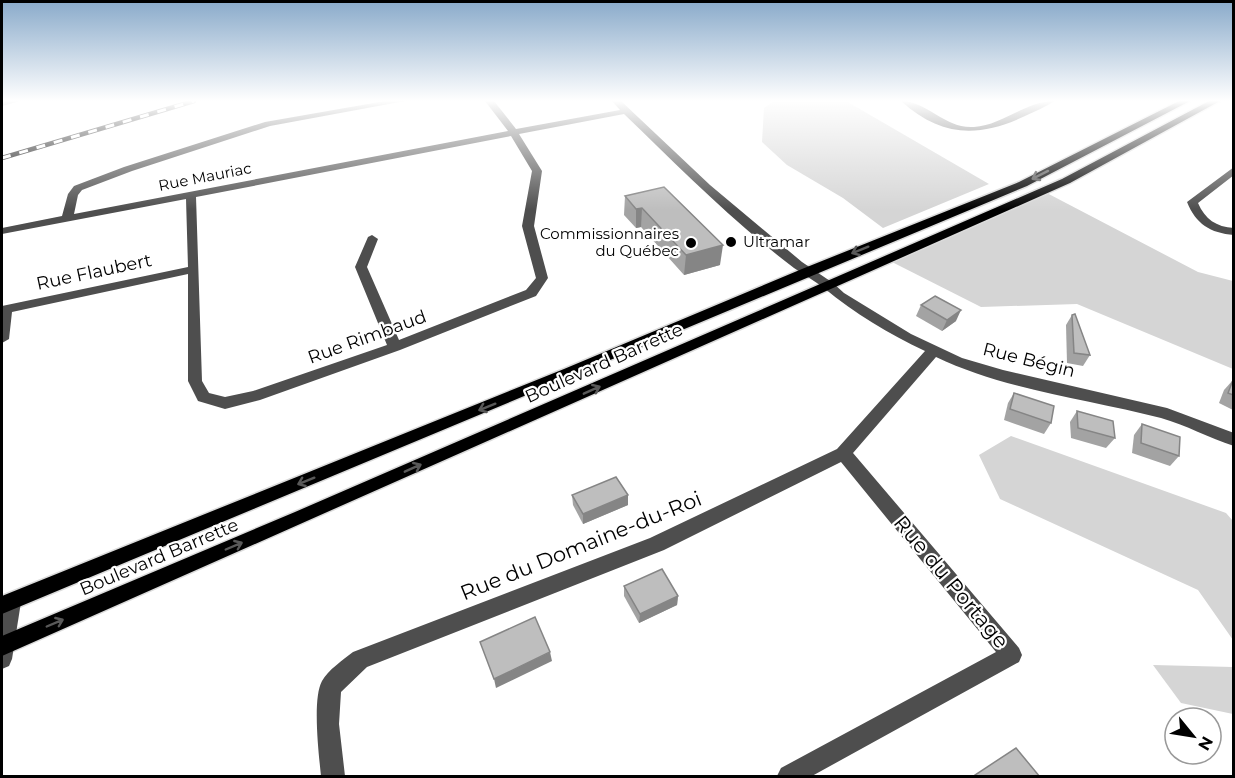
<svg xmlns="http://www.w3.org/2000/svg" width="1235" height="778" viewBox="0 0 1235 778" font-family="Montserrat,sans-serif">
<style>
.green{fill:#d5d5d5}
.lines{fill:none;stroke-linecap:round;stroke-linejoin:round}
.major-casing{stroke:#dbdbdb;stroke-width:3}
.minor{fill:#4e4e4e;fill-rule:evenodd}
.major{fill:#000;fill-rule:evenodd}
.rail-casing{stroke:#000;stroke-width:4.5}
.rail{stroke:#fff;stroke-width:3;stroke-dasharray:9;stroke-linecap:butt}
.wall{fill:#a3a3a3}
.shaded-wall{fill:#858585}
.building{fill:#bebebe;stroke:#858585;stroke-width:1.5}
.oneway{stroke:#595959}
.poi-dot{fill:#000;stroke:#fff;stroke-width:2}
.labels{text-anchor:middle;stroke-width:4.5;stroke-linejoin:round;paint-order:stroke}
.far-street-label{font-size:15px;fill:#000;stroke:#fff}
.far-poi-label{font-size:15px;fill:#000;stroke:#fff;text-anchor:end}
.street-label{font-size:18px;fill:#000;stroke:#fff}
.near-street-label{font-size:21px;fill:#000;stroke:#fff}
</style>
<rect width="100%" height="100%" fill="#fff"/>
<!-- green -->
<g class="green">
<polygon points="774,101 846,101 989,184 883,228 843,198 787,165 762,142 764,108"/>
<polygon points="1043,191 1198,272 1233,281 1233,369 1077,304 981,307 888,260"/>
<polygon points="1011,436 1226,513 1233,521 1233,640 1198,590 1000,499 979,455"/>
<polygon points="1153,665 1233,667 1233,714 1181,703"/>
</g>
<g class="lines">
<!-- major casing -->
<g class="major-casing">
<g id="major">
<polygon points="1179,101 1190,101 1027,186 2,614 2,596 564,369 802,269 1019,182"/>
<polygon points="1209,101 1220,101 1070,183 2,656 2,636 295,512 1062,179"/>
</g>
</g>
<!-- minor -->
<g class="minor">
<polygon points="2,101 20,101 2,106"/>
<path d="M385 101H405L270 126 132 171 82 190 78 195 74 214 508 131 485 101H494L516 129 620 110 612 101H621L710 185 802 262 833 283 844 293 911 334 962 358 1003 370 1167 408 1234 433V446C1209 438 1186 425 1161 418 1087 399 1005 390 936 357L853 453 1019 648 1022 655 1019 662 812 776H777L781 768 996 652 841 462 664 550 367 667 341 692 339 724 345 776H321C319 756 312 699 322 681 328 670 343 660 353 652L650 538 837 449 925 351C889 334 854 313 824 288 815 281 804 275 794 268 733 222 679 167 624 114L519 134 542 171 534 226 548 278 536 296 400 350 260 400 225 409 198 401 188 381V274L12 312 9 339 2 343V306L188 267 186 199 2 234V228L62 216 68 194 74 186 124 167 265 122ZM511 136 532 171 522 226 536 278 526 290 399 340 367 267 378 239 372 235 368 237 355 267 387 345 253 391 225 397 209 393 202 381 196 197Z"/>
<path d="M901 101C927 101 945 129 974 127 1003 125 1026 101 1054 101 1046 107 1035 111 1025 116 978 138 941 137 901 101Z"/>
<path d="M1234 167V175L1198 203C1205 219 1216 227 1234 228V235C1210 233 1196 224 1187 202Z"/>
<polygon points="11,593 18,596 21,602 12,659 9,666 2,669 2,601 4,596"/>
</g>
<!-- major -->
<use href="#major" class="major"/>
<!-- rail casing -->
<g class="rail-casing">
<polyline id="rail" points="2,158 194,101"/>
</g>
<!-- rail -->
<use href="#rail" class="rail"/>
</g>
<!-- wall -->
<g class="wall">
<polygon points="664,187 720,265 684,275 641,227 636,228 624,215 625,196"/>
<polygon points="921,305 956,321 942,331 916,316"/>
<polygon points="1072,315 1090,355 1083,366 1067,363 1066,325"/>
<polygon points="1233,380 1233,410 1219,403 1224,390"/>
<polygon points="1014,393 1051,423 1044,434 1004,420 1008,403"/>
<polygon points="1077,411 1115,438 1106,448 1071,438 1070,422"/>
<polygon points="1142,424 1179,456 1170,466 1132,453 1134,435"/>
<polygon points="572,495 628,505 583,524 573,505"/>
<polygon points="624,586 678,596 677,605 639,623 624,596"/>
</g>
<!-- shaded-wall -->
<g class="shaded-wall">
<polygon points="642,208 641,227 636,228 636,209"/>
<polygon points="723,245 720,265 684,275 686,255"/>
<polygon points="961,310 956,321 942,331 947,320"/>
<polygon points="628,495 628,505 583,524 583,514"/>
<polygon points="678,596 677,605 639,623 640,614"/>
<polygon points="550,652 552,661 496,688 494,679"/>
</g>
<!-- building -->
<g class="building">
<polygon points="664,187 723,245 686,255 642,208 636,209 625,196"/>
<polygon points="935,296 961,310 947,320 921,305"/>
<polygon points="1075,314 1090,355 1074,353 1072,315"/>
<polygon points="1233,380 1233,395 1228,393"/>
<polygon points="1014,393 1054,406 1051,423 1010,409"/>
<polygon points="1077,411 1113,421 1115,438 1078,428"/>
<polygon points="1142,424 1180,437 1179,456 1141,443"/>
<polygon points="616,477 628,495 583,514 572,495"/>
<polygon points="662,569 678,596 640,614 624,586"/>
<polygon points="535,617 550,652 494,679 480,642"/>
<polygon points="1016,748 1040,777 976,777 975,775"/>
</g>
<!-- one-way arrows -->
<defs><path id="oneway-shaft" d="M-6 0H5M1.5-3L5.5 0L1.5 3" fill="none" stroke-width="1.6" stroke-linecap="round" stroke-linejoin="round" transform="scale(1.5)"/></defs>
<g class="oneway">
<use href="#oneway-shaft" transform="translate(1040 175) rotate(153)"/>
<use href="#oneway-shaft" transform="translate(860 250) rotate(158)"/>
<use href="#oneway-shaft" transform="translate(592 390) rotate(-24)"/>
<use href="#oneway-shaft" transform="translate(487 407) rotate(158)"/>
<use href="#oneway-shaft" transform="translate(413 468) rotate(-24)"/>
<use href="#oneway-shaft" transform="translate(306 481) rotate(158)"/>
<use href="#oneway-shaft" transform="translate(234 546) rotate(-23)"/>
<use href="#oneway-shaft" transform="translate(55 623) rotate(-23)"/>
</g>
<!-- sky -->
<linearGradient id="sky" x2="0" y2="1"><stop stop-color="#89aaca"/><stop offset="0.48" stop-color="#fff"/><stop offset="1" stop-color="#fff" stop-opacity="0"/></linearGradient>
<rect width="1235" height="210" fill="url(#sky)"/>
<!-- markers -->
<g class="poi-dot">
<circle cx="731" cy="242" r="6"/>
<circle cx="691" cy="243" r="6"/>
</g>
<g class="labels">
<!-- far-street labels -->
<g class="far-street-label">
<text transform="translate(205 177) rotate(-11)" y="5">Rue Mauriac</text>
</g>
<!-- far-poi labels -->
<g class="far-poi-label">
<text x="679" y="239">Commissionnaires<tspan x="679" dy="17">du Québec</tspan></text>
<text x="743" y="247" text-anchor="start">Ultramar</text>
</g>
<!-- street labels -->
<g class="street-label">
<text transform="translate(94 272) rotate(-12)" y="6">Rue Flaubert</text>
<text transform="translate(367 337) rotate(-20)" y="6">Rue Rimbaud</text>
<text transform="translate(1029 360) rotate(14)" y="6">Rue Bégin</text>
<text transform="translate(604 363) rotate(-24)" y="6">Boulevard Barrette</text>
<text transform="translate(159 557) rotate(-23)" y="6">Boulevard Barrette</text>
</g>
<!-- near-street labels -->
<g class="near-street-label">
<text transform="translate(581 546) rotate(-22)" y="7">Rue du Domaine-du-Roi</text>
<text transform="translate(951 582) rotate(50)" y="7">Rue du Portage</text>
</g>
</g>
<!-- border -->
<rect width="1235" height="778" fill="none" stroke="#000000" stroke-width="6"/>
<!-- north arrow -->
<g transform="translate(1193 736) rotate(120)"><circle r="28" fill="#ffffff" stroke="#999999" stroke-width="1.5"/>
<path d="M0-4.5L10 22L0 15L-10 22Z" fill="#000000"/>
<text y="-9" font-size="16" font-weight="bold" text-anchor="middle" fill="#000000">N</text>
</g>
</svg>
